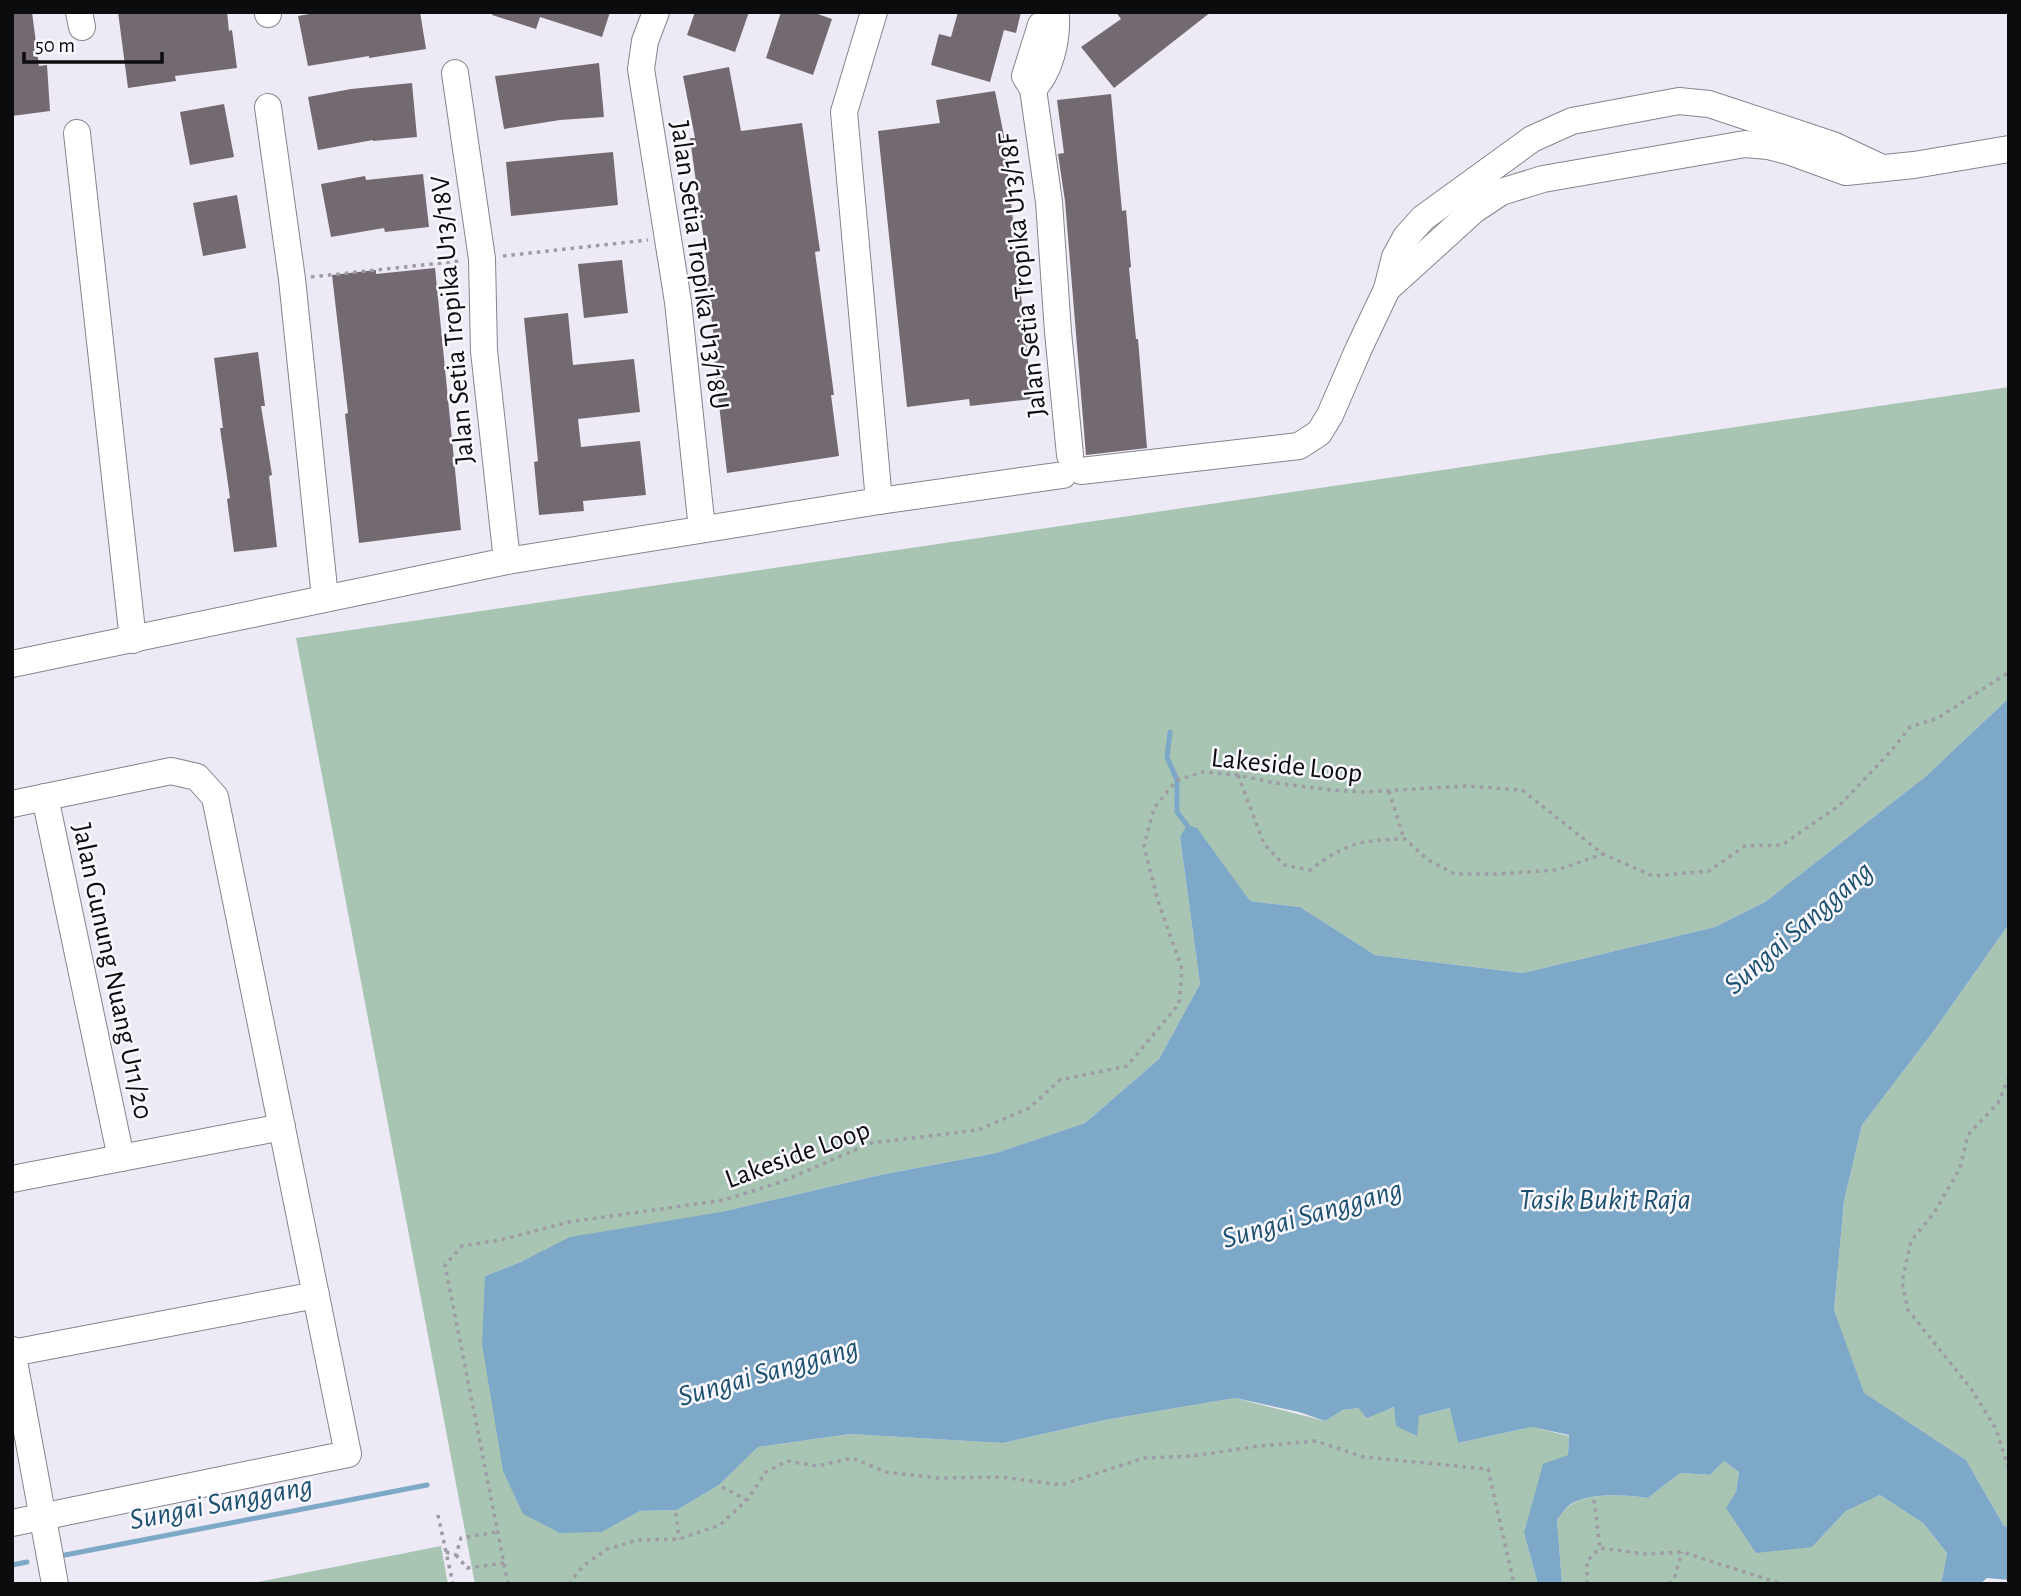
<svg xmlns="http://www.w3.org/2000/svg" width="2021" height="1596" viewBox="0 0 2021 1596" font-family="'Alegreya Sans',sans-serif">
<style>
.green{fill:#a8c5b4}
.water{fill:#7da8c7}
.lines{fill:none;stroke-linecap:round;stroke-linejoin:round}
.stream{stroke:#7da8c7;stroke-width:5}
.building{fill:#726a70}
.minor-casing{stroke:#86848d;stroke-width:28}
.path{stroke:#9d9ba3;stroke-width:3.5;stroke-dasharray:3.5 5;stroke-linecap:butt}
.minor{stroke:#fff;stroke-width:26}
.labels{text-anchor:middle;stroke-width:5;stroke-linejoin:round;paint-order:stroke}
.street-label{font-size:28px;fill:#0c0b0e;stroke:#faf8ff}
.water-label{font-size:30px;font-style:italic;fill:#1c506f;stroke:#faf8ff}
</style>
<rect width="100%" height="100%" fill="#edeaf5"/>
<!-- green -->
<g class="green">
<polygon points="2009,387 2009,698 1925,777 1765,902 1715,927 1523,973 1375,955 1300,907 1249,901 1197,829 1180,837 1200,984 1159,1059 1085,1123 996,1153 880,1175 721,1212 521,1262 485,1276 602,1532 640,1511 677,1510 719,1485 758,1447 850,1434 1003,1443 1105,1420 1235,1398 1325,1421 1343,1410 1358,1408 1367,1417 1395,1407 1416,1436 1419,1416 1451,1408 1458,1443 1532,1427 1569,1436 1568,1455 1524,1533 1538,1584 475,1584 296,638"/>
<polygon points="2009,924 2009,1527 2004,1526 1966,1460 1863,1393 1834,1310 1844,1201 1862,1125 1933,1032"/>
<path d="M1724 1461 1739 1472 1736 1492 1812 1547 1846 1511 1880 1495 1923 1523 1947 1553 1941 1584H1562L1557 1520C1561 1515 1566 1507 1572 1504 1593 1492 1626 1495 1648 1498L1680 1473 1710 1475Z"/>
<polygon points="441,1546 448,1584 248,1584"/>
</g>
<!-- water -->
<path class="water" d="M2009 698V924L1933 1032 1862 1125 1844 1201 1834 1310 1864 1393 1966 1460 2004 1526 2009 1527V1580L1987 1578 1980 1584H1941L1947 1553 1923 1523 1880 1495 1846 1511 1812 1547 1756 1553 1726 1508 1736 1492 1739 1472 1724 1461 1710 1475 1680 1473 1648 1498C1626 1495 1592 1492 1571 1504 1566 1507 1561 1515 1557 1520L1562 1584H1538L1524 1533 1543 1464 1568 1455 1569 1435 1532 1427 1458 1443 1450 1408 1419 1416 1417 1436 1396 1426 1394 1407 1367 1418 1358 1408 1343 1410 1325 1421 1299 1412 1235 1398 1105 1420 1003 1443 850 1434 758 1447 719 1485 677 1510 640 1511 602 1532 560 1533 523 1514 503 1471 482 1344 485 1276 521 1262 570 1237 721 1212 880 1175 996 1153 1085 1123 1159 1059 1200 984 1180 837 1187 825 1197 828 1250 901 1300 907 1375 955 1523 973 1715 927 1765 902 1925 777Z"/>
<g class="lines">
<!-- stream -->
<g class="stream">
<polyline points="1170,732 1167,757 1177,780 1177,812 1187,825"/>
<polyline points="65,1555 427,1485"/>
<polyline points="12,1565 27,1562"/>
</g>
</g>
<!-- building -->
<g class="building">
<polygon points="12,12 32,12 39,66 47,65 50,111 12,116"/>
<polygon points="118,12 227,12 229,31 232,30 237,68 175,76 176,81 128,88"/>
<polygon points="321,12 420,12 426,49 369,58 369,56 308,66 298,16"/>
<polygon points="493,12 610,12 602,37 540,17 536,29 492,15"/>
<polygon points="695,12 749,12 735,52 687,35"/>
<polygon points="781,12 812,12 832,19 813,75 766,58"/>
<polygon points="958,12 1021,12 1016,33 1004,30 990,82 931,65 939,34 951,37"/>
<polygon points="1116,12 1211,12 1114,88 1081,47 1121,19"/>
<polygon points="599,63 604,117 560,120 504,129 495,76"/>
<polygon points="729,67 741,131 802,123 820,251 815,252 834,395 831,395 839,456 727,473 713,353 716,353 706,278 709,278 690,138 695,138 683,76"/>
<polygon points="412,83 417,137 373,141 373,140 318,150 308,97 351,89"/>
<polygon points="995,91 1004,136 1032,399 970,406 969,399 907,407 878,131 940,123 936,100"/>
<polygon points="1111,94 1122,211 1126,210 1131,267 1129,268 1136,339 1138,339 1147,448 1086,455 1065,201 1058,154 1064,153 1057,100"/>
<polygon points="224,104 234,157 190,165 180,112"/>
<polygon points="613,152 618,205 511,216 506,162"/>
<polygon points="423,174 429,227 385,232 384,228 331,237 321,184 365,176 366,180"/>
<polygon points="237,195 246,248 203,256 193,203"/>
<polygon points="622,260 628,313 584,318 578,264"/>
<polygon points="435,268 461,530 359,543 345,414 348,413 332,275 376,270 376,274"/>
<polygon points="568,313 573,365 634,359 640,412 578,419 581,447 640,441 646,495 583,501 584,511 539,515 534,462 538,461 524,318"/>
<polygon points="258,352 265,406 261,406 272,475 269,476 277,547 234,552 227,499 230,498 220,428 223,428 214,358"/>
</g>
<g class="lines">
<!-- minor casing -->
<g class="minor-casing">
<g id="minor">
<polyline points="79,12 82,27"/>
<polyline points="656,12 645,41 641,69 678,302 702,529"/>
<polyline points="874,12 844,112 879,501"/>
<polyline points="268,14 268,12"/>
<path d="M1056 17C1057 41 1050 72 1033 89L1025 76 1041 25Z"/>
<polyline points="455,73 482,259 484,351 507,561"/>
<polyline points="1033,89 1049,202 1058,332 1070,455"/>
<polyline points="268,107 292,279 325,598"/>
<polyline points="77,133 133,640"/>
<polyline points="1387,289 1474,210 1501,192 1543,179 1745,144 1768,146 1791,152 1846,172 1914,165 2009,149"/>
<polyline points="1081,471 1299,446 1319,433 1330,415 1359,348 1387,289 1395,257 1406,237 1423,218 1532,139 1572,121 1679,101 1709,104 1833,145 1882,168"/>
<polyline points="12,664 507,561 879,501 1063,475"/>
<polyline points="45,797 121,1158"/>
<polyline points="12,804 171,771 197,777 215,797 348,1454 12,1523"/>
<polyline points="12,1179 282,1127"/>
<polyline points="12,1350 55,1584"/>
<polyline points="12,1353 316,1295"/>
</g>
</g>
<!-- path -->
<g class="path">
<polyline points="503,256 648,240"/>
<polyline points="311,277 460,261"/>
<path d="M1238 775 1264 844 1284 865 1310 870C1346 843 1361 840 1405 839L1428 860 1455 874H1497L1557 870 1603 854"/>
<polyline points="1389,791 1404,839"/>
<polyline points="2009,1077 1998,1103 1968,1135 1960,1168 1934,1213 1911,1241 1902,1282 1908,1310 1972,1390 1996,1429 2009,1470"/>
<polyline points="722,1487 747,1500"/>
<polyline points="1594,1500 1600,1548"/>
<polyline points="676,1513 679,1539"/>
<polyline points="438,1515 453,1584"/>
<polyline points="446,1552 456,1555 461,1538 497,1532"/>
<polyline points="456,1555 467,1568 504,1563"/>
<polyline points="508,1584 445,1265 462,1246 500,1240 569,1222 724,1200 781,1182 871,1143 978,1130 1029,1108 1060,1080 1127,1066 1179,1004 1182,969 1158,901 1144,846 1154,808 1177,780 1203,772 1238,775 1275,783 1331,790 1365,792 1466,786 1522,790 1603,854 1653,876 1709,871 1745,846 1782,845 1840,805 1891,751 1910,727 1938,718 2009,672"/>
<polyline points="569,1584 583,1566 607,1549 638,1540 679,1539 720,1525 747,1500 766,1472 787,1461 817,1466 852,1458 886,1472 938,1478 1002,1477 1061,1485 1144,1458 1193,1456 1258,1446 1316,1441 1364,1457 1488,1469 1514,1584"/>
<polyline points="1587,1584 1587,1561 1600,1548 1647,1554 1682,1552 1782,1584"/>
<polyline points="1669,1584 1675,1576 1682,1552"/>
</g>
<!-- minor -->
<use href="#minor" class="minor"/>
</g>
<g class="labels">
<!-- street labels -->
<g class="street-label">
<text transform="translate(701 265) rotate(82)" y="10">Jalan Setia Tropika U13/18U</text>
<text transform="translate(1021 275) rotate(-96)" y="10">Jalan Setia Tropika U13/18F</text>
<text transform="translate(451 320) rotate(-95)" y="10">Jalan Setia Tropika U13/18V</text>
<text transform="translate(1287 764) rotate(6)" y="10">Lakeside Loop</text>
<text transform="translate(114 971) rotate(78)" y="10">Jalan Gunung Nuang U11/20</text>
<text transform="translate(797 1153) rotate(-20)" y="10">Lakeside Loop</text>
</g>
<!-- water labels -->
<g class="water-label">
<text transform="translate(1798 927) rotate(-41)" y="10">Sungai Sanggang</text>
<text x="1605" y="1209">Tasik Bukit Raja</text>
<text transform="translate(1312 1213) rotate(-16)" y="10">Sungai Sanggang</text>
<text transform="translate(768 1371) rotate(-16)" y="10">Sungai Sanggang</text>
<text transform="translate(221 1502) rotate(-11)" y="10">Sungai Sanggang</text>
</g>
</g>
<!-- border -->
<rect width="2021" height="1596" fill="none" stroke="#0c0b0e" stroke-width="28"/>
<!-- scale -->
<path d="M24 52v10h138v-10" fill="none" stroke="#0c0b0e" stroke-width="3.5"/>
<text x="35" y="52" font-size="21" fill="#0c0b0e" stroke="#faf8ff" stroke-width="5" paint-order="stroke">50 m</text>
</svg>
